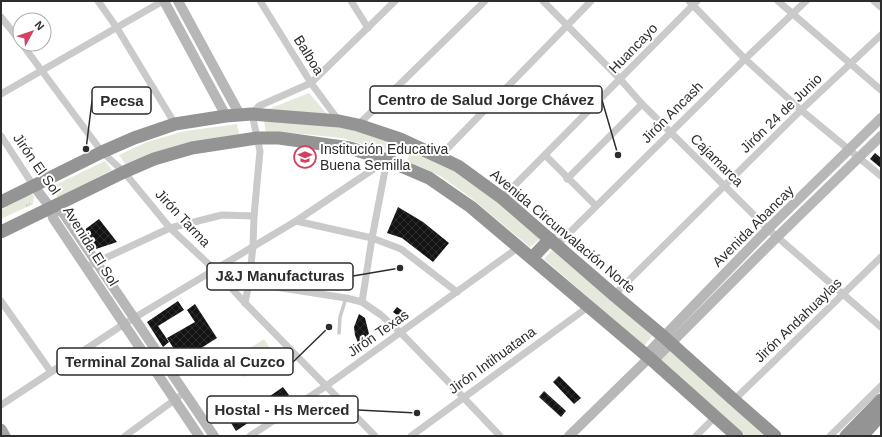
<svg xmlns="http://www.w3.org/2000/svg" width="882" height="437" viewBox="0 0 882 437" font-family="Helvetica,sans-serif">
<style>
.grass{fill:url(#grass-tufts)}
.park{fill:#e5e9dc}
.building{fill:url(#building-cross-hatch)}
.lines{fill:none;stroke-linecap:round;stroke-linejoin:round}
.lane{stroke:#cacaca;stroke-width:3.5}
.street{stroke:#cacaca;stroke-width:7}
.secondary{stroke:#b7b7b7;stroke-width:10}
.primary{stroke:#a5a5a5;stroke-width:11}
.highway{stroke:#949494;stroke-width:13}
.labels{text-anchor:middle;stroke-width:4;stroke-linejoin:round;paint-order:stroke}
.street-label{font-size:14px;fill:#2d2d2d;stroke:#fff}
.poi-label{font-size:14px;fill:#2d2d2d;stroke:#fff;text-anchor:start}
.leader{fill:none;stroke:#2d2d2d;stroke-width:1.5}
.callout-dot{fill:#2d2d2d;stroke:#fff;stroke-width:1.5}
.callout{fill:#fff;stroke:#2d2d2d;stroke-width:1.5}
.callout-label{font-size:15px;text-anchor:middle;font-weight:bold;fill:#2d2d2d}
</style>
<defs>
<pattern id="grass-tufts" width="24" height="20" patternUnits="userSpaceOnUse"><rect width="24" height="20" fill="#e5e9dc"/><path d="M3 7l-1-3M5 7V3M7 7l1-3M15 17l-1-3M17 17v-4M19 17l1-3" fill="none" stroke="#c5c8bd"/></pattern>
<pattern id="building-cross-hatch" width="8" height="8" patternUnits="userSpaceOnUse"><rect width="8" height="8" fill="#141414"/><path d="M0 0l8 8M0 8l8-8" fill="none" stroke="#2e2e2e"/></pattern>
</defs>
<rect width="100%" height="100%" fill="#fff"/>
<!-- grass -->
<polygon class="grass" points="30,194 34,195 33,204 1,219 1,210"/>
<!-- park -->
<g class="park">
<polygon points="309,93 327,114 266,110"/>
<polygon points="264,121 309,124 351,129 391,139 389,152 342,138 303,134 266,133"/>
<polygon points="237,124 239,134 126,165 119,155 147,142 185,131"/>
<path d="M412 148C423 154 434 159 445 165 479 185 510 213 540 239L530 247 471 198 442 177 407 161Z"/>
<polygon points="105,161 112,170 58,198 51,187"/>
<polygon points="552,250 652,336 644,346 544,259"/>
<polygon points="264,339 275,356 243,377 232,360"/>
<polygon points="670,349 766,436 746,436 660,360"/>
</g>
<!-- building -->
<g class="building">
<polygon points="875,153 881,158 881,168 870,159"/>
<polygon points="398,207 423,222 449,243 433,262 402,238 387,233"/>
<polygon points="99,219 117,242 96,249 83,231"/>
<polygon points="341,274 348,276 346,290 338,288"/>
<polygon points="178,301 184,310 158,326 169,342 163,347 147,322"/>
<polygon points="195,304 217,338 179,362 174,354 176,352 167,338 195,322 187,310"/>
<polygon points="397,307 408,315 404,320 393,312"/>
<polygon points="359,314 365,318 370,338 359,345 355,335 354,327"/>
<polygon points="559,376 581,398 574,404 553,382"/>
<polygon points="283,387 289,395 236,431 231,423"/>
<polygon points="544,391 566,411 561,417 539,397"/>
</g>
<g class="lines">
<!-- lane -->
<polyline class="lane" points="339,333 340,317 346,298"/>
<!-- street -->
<g class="street">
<polyline points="98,1 117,28 175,124"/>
<polyline points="260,1 311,83 339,121"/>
<polyline points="351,1 368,28"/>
<polyline points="543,1 620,79 642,104 768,229 881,327"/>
<polyline points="689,1 745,59 801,110 881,176"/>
<polyline points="778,1 881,90"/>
<polyline points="874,1 881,7"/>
<polyline points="1,17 20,41"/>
<polyline points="22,44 102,152 124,172 170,228 215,270 245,303 375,436"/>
<polyline points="1,94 163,1"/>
<polyline points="358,125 485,1"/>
<polyline points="1,136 33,185"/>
<polyline points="545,155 596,206"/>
<polyline points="439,157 591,1"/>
<polyline points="567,179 642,104"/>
<polyline points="502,198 697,1"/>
<polyline points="296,221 372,238 401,249 457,292"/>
<polyline points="557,245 745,59 806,1"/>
<polyline points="86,267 170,228 222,215 254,216"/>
<polyline points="249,283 346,298 362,302 381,315 401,333 463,397 500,436"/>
<polyline points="614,295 801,110 881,35"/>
<polyline points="1,301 51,372"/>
<polyline points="362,302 372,238 387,160"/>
<polyline points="245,303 249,283 253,246 254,216 260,151 252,114 259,106 311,83 395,1"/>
<polyline points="734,400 881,257"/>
<polyline points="1,405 124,324 296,221 387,160 395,149 400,139"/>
<polyline points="125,436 184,393"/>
<polyline points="250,436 326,386 519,247"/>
<polyline points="411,436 588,307"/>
<polyline points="696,436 715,417"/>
<polyline points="830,436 881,386"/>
</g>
<!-- secondary -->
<g class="secondary">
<polyline points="164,1 226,116"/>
<polyline points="178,1 240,115"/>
<polyline points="33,185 50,207 53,218 199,436"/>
<polyline points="50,207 63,213 214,436"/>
<polyline points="646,355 768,229 881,118"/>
<polyline points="653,361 777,237 881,136"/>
<polyline points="569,436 649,358"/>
</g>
<!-- primary -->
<polyline class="primary" points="1,429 5,436"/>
<!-- highway -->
<g class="highway">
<polyline points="1,202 102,152 134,138 175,124 226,116 252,114 339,121 358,125 400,139 439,157 458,166 502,198 614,295 664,337 734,400 775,436"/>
<polyline points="1,232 124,172 154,159 192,148 257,138 279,138 350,148 387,160 429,178 471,207 653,361 737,436"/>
<polyline points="532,258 550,239"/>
<polyline points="846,436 881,400"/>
<polyline points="862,436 881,415"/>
</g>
</g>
<!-- icons -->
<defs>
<g id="school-ring" transform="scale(1.15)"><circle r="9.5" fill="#fff" stroke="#d34060" stroke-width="1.5"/><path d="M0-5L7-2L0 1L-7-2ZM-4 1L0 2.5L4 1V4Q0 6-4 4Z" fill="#d34060"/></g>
</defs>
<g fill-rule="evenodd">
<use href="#school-ring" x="305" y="157"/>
</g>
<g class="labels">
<!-- street labels -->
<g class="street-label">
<text transform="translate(633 48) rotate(-46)" y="5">Huancayo</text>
<text transform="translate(309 55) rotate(58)" y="5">Balboa</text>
<text transform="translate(672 112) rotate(-45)" y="5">Jirón Ancash</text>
<text transform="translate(781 113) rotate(-44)" y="5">Jirón 24 de Junio</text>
<text transform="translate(717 160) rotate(45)" y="5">Cajamarca</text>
<text transform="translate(37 164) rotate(55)" y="5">Jirón El Sol</text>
<text transform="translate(183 218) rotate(47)" y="5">Jirón Tarma</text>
<text transform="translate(753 226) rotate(-45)" y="5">Avenida Abancay</text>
<text transform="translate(563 231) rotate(40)" y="5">Avenida Circunvalación Norte</text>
<text transform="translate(91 246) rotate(58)" y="5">Avenida El Sol</text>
<text transform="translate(798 320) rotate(-44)" y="5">Jirón Andahuaylas</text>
<text transform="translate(378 333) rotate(-35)" y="5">Jirón Texas</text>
<text transform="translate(492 360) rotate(-36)" y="5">Jirón Intihuatana</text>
</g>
<!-- poi labels -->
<g class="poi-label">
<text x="320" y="154">Institución Educativa<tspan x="320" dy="16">Buena Semilla</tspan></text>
</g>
</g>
<!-- callouts -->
<path class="leader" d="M618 155L602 100M86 149L92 101M400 268L353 276M329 327L293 362M417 413L358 410"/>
<g class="callout-dot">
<circle cx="618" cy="155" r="4"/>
<circle cx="86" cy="149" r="4"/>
<circle cx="400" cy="268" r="4"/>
<circle cx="329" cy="327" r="4"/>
<circle cx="417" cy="413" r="4"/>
</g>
<g class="callout">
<rect x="370" y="86" width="232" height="27" rx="4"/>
<rect x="92" y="87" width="59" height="27" rx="4"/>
<rect x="207" y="263" width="146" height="27" rx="4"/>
<rect x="57" y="348" width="236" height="27" rx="4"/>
<rect x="207" y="396" width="151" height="27" rx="4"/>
</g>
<g class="callout-label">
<text x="486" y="105">Centro de Salud Jorge Chávez</text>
<text x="122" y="106">Pecsa</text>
<text x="280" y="281">J&amp;J Manufacturas</text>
<text x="175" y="367">Terminal Zonal Salida al Cuzco</text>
<text x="282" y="415">Hostal - Hs Merced</text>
</g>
<!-- border -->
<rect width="882" height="437" fill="none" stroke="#2d2d2d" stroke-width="4"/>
<!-- north arrow -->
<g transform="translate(32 32) rotate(50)"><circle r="19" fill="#ffffff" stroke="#ababab"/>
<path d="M0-3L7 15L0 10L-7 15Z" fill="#d34060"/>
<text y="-6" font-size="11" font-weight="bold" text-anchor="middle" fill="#2d2d2d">N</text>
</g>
</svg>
